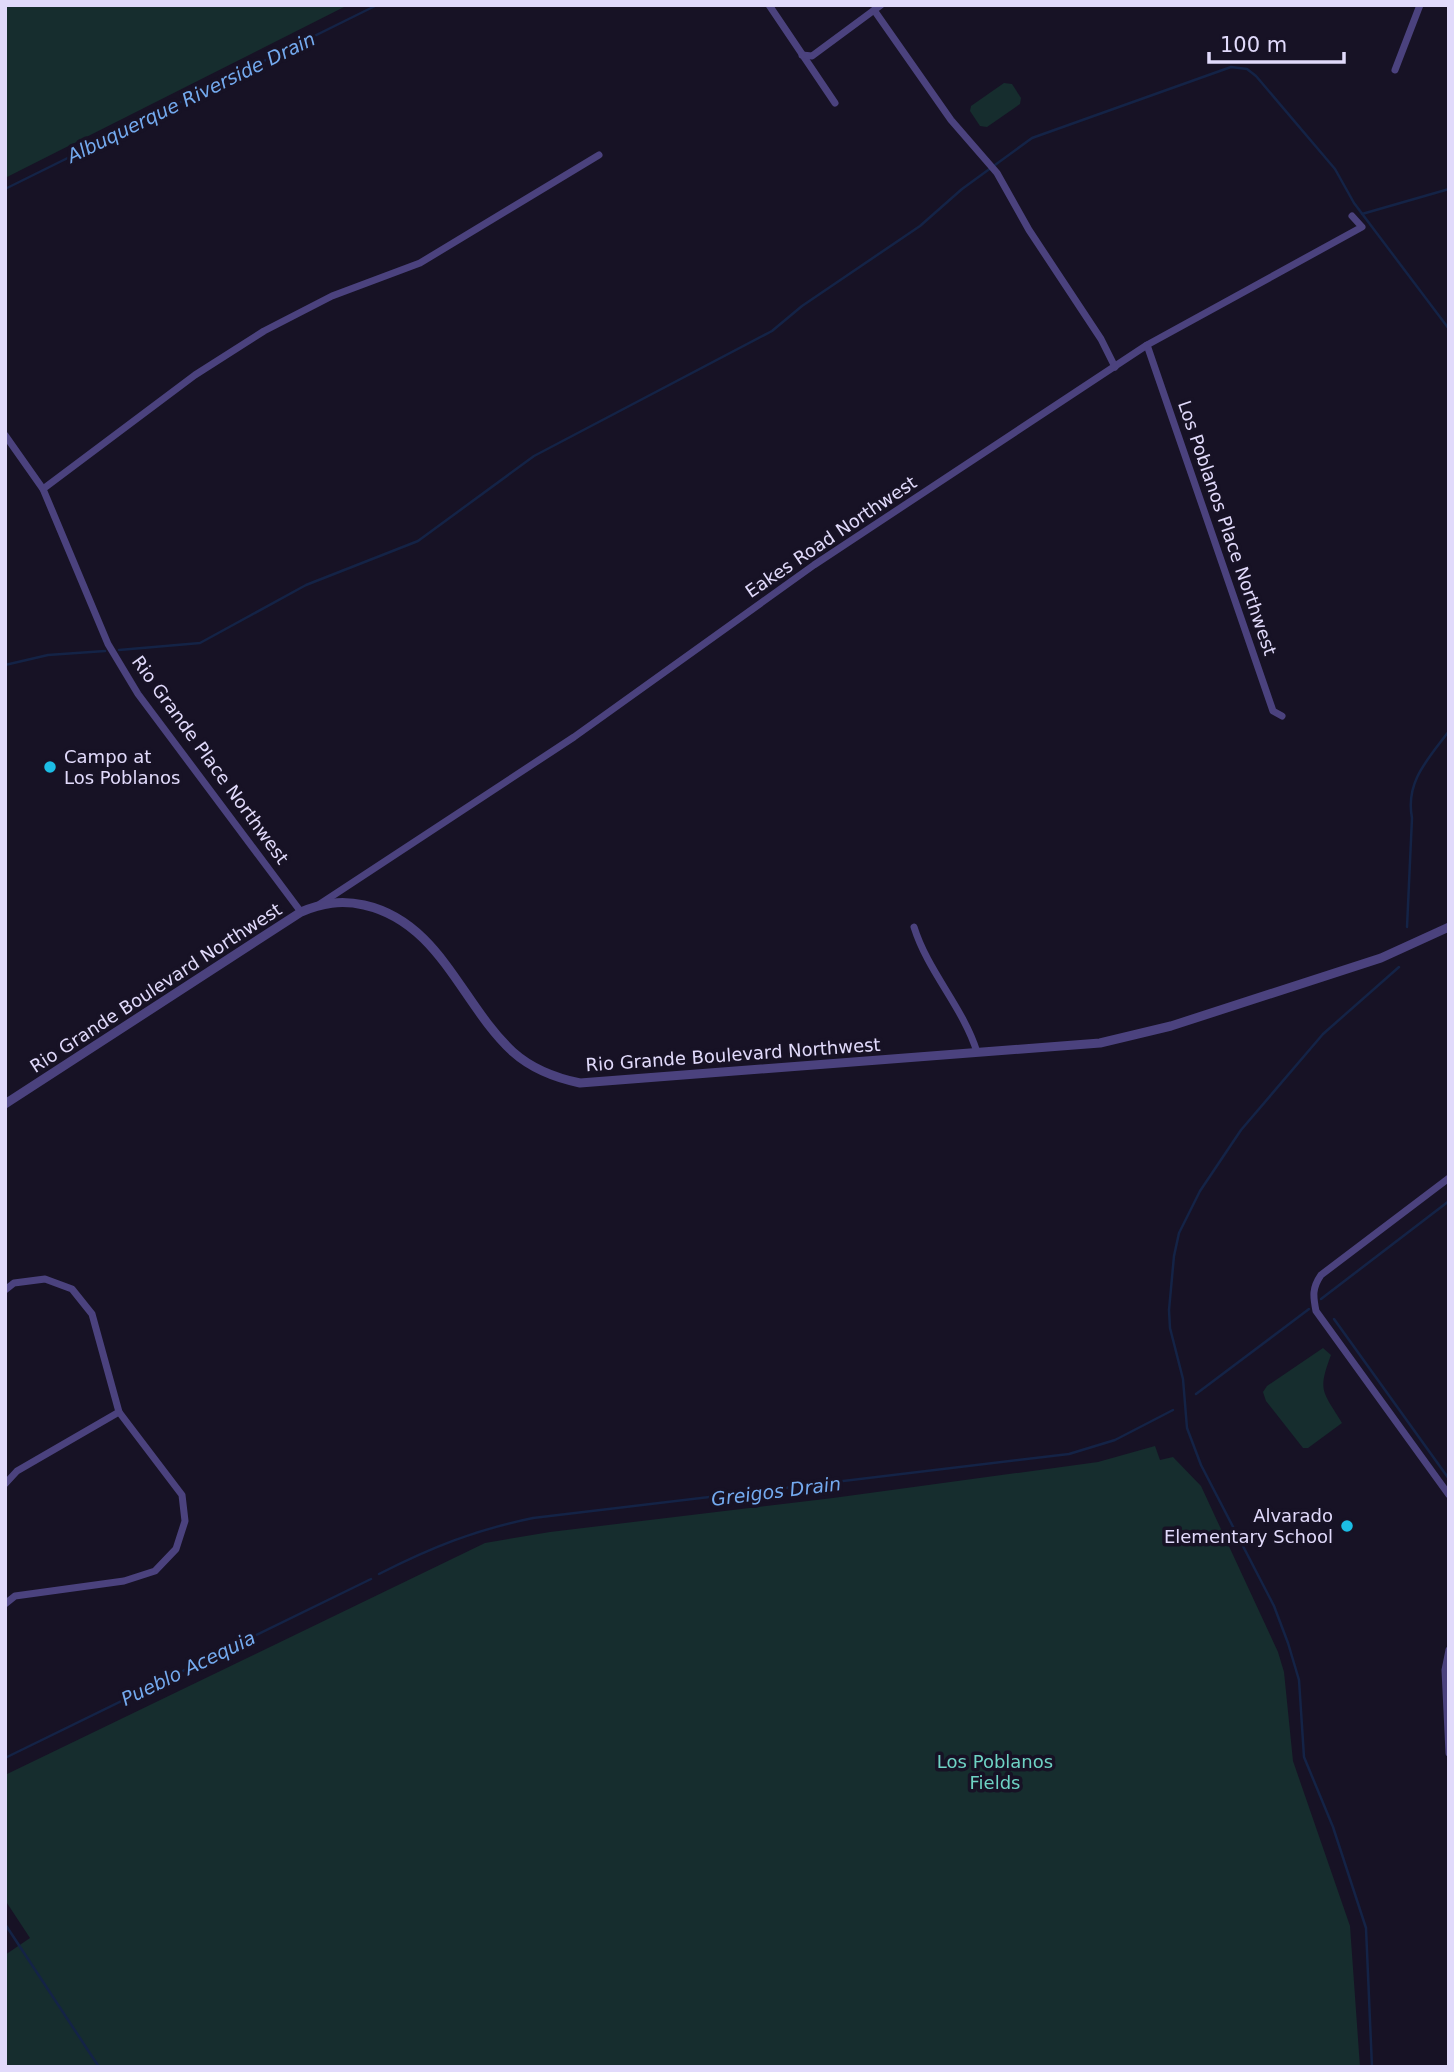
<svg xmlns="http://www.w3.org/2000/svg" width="1454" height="2072" viewBox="0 0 1454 2072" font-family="'DejaVu Sans',sans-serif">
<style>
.green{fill:#162d2e}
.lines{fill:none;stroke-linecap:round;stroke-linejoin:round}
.stream{stroke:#142346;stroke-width:2.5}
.minor{stroke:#4b427e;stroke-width:7}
.tertiary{stroke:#4b427e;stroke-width:9}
.poi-dot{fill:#1cbde5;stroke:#171225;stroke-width:2.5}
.labels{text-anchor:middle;stroke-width:7;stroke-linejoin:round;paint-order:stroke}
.street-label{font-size:18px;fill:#e1dafb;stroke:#171225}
.poi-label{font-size:18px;fill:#e1dafb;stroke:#171225;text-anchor:start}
.park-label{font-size:18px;fill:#6ed3c4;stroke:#171225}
.water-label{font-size:19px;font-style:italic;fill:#74aaef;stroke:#171225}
</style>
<rect width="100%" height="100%" fill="#171225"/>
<!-- green -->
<g class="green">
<polygon points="5,5 348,5 5,178"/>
<polygon points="1004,83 1012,84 1021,98 1020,104 987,127 980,126 970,111 971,106"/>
<path d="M1323 1348 1331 1355C1317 1392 1323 1391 1342 1423L1308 1448H1303L1266 1401 1263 1392 1267 1386Z"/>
<polygon points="1155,1446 1160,1460 1173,1457 1201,1486 1278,1652 1284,1672 1293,1761 1350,1926 1360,2067 5,2067 5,1955 30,1938 5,1900 5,1775 485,1543 550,1532 833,1498 1098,1462"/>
</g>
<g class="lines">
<!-- stream -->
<g class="stream">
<polyline points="5,189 377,5"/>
<polyline points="1362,214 1449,189"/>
<polyline points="119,650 200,643 306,585 418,541 534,456 772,331 802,306 920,226 962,189 1032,138 1231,67 1247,69 1256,76 1335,169 1354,203 1449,329"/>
<polyline points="5,665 48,655 105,651"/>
<path d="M1407 927 1412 818C1405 782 1428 759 1449 731"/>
<polyline points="1321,1299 1449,1201"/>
<polyline points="1334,1319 1449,1479"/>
<polyline points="1196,1394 1309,1309"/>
<path d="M379 1574C432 1547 475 1530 533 1518L1069 1454 1115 1440 1173 1410"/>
<polyline points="5,1758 371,1579"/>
<polyline points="5,1924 99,2067"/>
<polyline points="1372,2067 1366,1928 1333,1827 1304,1757 1299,1680 1288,1643 1274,1606 1201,1465 1187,1428 1183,1379 1170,1328 1169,1310 1174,1256 1179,1233 1200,1191 1241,1130 1323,1034 1399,967"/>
</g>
<!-- minor -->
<g class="minor">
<polyline points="769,5 835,103"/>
<polyline points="874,10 951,120 997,173 1029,230 1101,339 1115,367"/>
<polyline points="802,55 812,56 881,5"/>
<polyline points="1395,70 1420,5"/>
<polyline points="1147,345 1273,711 1282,716"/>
<polyline points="5,435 43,489 108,644 138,694 301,912"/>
<polyline points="43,489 195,375 264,331 332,296 420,263 599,155"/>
<polyline points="320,904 574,737 814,565 1147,345 1362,227 1352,216"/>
<path d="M914 927C928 972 963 1007 977 1052"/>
<path d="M1449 1178 1321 1275C1312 1288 1313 1296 1316 1311L1449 1495"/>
<polyline points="5,1290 14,1283 45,1279 72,1289 92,1314 119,1412 182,1495 185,1521 176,1549 155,1571 124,1581 15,1596 5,1604"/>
<polyline points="5,1484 17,1471 119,1412"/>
<polyline points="1449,1650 1445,1670 1449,1753"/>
</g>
<!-- tertiary -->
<path class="tertiary" d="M5 1104 301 912C322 903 341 900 364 905 440 922 461 1004 513 1052 532 1069 556 1078 580 1083L1100 1043 1171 1026 1381 958 1449 927"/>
</g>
<!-- markers -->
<g class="poi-dot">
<circle cx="50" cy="767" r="7"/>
<circle cx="1347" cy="1526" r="7"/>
</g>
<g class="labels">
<!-- street labels -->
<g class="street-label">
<text transform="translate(1227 528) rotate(71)" y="6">Los Poblanos Place Northwest</text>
<text transform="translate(831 537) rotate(-34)" y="6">Eakes Road Northwest</text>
<text transform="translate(210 760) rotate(54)" y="6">Rio Grande Place Northwest</text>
<text transform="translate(156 988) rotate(-33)" y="6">Rio Grande Boulevard Northwest</text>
<text transform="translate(733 1055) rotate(-4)" y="6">Rio Grande Boulevard Northwest</text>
</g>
<!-- poi labels -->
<g class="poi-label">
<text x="64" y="763">Campo at<tspan x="64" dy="21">Los Poblanos</tspan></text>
<text x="1333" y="1522" text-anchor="end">Alvarado<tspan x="1333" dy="21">Elementary School</tspan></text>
</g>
<!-- park labels -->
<g class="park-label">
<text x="995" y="1768">Los Poblanos<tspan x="995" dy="21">Fields</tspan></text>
</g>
<!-- water labels -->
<g class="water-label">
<text transform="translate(191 97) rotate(-26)" y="7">Albuquerque Riverside Drain</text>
<text transform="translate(776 1491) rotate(-7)" y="7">Greigos Drain</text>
<text transform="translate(188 1668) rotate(-26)" y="7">Pueblo Acequia</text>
</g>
</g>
<!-- border -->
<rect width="1454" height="2072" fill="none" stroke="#e1dafb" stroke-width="14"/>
<!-- scale -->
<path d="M1209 52v10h135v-10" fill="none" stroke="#e1dafb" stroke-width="3.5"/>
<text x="1220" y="52" font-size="21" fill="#e1dafb" stroke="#171225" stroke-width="5" paint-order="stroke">100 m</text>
</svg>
